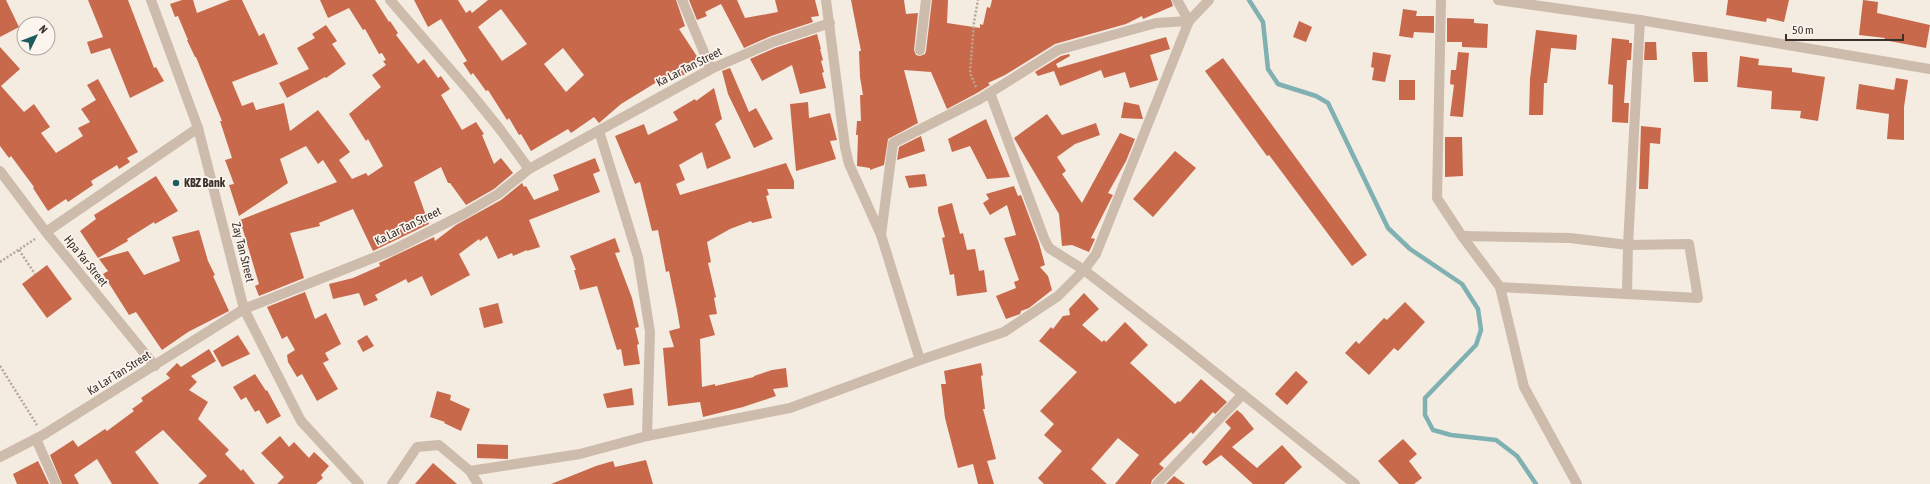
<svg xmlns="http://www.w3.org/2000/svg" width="1930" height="484" viewBox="0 0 1930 484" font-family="'Asap Condensed',sans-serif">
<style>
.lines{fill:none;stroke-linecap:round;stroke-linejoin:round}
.stream{stroke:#7fb0b2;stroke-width:4.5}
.building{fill:#c8694b;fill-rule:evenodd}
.path{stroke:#b9a596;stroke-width:2.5;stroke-dasharray:2 2;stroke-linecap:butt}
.minor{stroke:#cdbbac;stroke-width:10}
.poi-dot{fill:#1f5a5e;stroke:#fbf5ee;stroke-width:1.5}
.labels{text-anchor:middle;stroke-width:3.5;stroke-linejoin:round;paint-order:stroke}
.street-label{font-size:12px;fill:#3b302b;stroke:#fbf5ee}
.poi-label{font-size:12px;font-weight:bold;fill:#3b302b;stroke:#fbf5ee;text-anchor:start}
</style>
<rect width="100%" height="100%" fill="#f4ebe1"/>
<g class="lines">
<!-- stream -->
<polyline class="stream" points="1249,0 1263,22 1268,69 1278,84 1316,96 1328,103 1388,228 1410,249 1462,284 1478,309 1481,330 1476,345 1425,398 1425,415 1433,430 1451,435 1496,440 1517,456 1536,484"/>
</g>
<!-- building -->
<g class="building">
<polygon points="0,0 6,0 19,27 0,37"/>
<polygon points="88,0 128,0 154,68 156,67 164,81 130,98 110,48 91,54 87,42 103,37"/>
<polygon points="182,0 193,0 197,13 230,0 242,0 259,36 264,33 278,64 232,82 242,106 253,102 256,110 284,103 290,131 318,110 350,152 339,160 352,179 366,173 368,176 383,166 368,139 366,141 349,114 381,87 372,75 386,65 383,61 386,60 382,53 379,54 365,29 363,30 349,8 328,18 320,0 375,0 389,22 390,21 398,33 396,35 418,64 424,59 438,78 441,76 450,89 441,95 462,130 476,122 484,134 482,135 494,164 501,158 513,173 494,189 466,205 450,183 448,183 441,167 414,182 429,224 373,251 353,209 319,223 320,226 290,233 304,278 259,296 255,286 259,284 240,220 337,182 323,160 318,164 306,146 280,159 288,183 239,216 229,185 234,184 225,160 232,158 220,121 222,121 196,57 195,57 187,40 188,40 178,16 175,17 170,4"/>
<path d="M414 0H458L466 13 470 10 472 13 488 0H676L685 26 679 29 702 64 682 76 678 69 621 104 599 123 594 117 571 133 568 129 531 151 521 134 519 135 509 118 507 120 488 90 486 91 473 73 471 75 463 63 467 61 441 19 428 27ZM501 9 527 44 502 61 478 27ZM563 48 584 75 566 92 544 64Z"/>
<polygon points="689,0 737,0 745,18 778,12 775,0 815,0 819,16 811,17 813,22 771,36 744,48 721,4 705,12 707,16 697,20"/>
<polygon points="851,0 904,0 906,14 918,13 914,50 916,55 920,56 925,54 926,51 932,0 948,0 947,23 980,28 980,24 983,25 987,7 990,8 992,0 1171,0 1173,6 1143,19 1142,16 1126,24 1055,44 1005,75 988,83 990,85 977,93 947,109 931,72 904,70 918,123 888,139 884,165 870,170 870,168 857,166 858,135 856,135 857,121 861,121 860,95 863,95 860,77 859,51 861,51"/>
<polygon points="1728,0 1789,0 1784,22 1767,18 1766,22 1726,15"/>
<polygon points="1863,0 1878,2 1877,13 1930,25 1926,48 1884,40 1885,38 1859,35"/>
<polygon points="1403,9 1417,11 1416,16 1434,16 1434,33 1414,32 1413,38 1399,36"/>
<polygon points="1447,18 1474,19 1474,23 1488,24 1487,48 1462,47 1462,42 1447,42"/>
<polygon points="1299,21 1312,27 1306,42 1293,37"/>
<polygon points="326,25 337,41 332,44 346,64 326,78 325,77 287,98 279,83 309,69 297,48 315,38 312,34"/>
<polygon points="1536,30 1577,35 1576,50 1551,48 1547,83 1544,83 1543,115 1529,115 1530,79"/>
<polygon points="817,34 821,49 820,49 823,60 821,61 824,72 822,73 826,88 800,94 792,65 762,81 750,59 775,48"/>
<polygon points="1166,37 1170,49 1150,55 1158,80 1130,88 1125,72 1104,78 1101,70 1060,86 1054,71 1038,76 1035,72 1061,56 1069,54 1070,56 1056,64 1058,68"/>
<polygon points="1612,38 1629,40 1629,43 1632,43 1631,60 1627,60 1624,103 1629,103 1628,123 1612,122 1613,85 1608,84"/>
<polygon points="1645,42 1656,42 1657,60 1644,60"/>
<polygon points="0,47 20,69 1,86 24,112 34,104 50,127 41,133 56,153 83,136 78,128 90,122 81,109 96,100 87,85 98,79 138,152 127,158 130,162 119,169 117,165 91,181 93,185 68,202 66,199 48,211 33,188 34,187 11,156 9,158 0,146"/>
<polygon points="1373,52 1391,55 1385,82 1372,80 1374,68 1371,67"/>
<polygon points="1458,52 1469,53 1463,117 1450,116 1454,85 1450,84 1451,70 1456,70"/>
<polygon points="1692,52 1707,52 1708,82 1694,82"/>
<polygon points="1740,56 1759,59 1758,65 1792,68 1792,72 1825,77 1818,121 1800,118 1801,111 1771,109 1772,91 1737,87"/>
<polygon points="1223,58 1367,255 1352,266 1269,155 1267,156 1205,71"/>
<polygon points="730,68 749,112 756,108 773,139 754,148 728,94 722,71"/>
<polygon points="1896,78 1908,80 1904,107 1904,140 1887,139 1889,114 1856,109 1859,84 1894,90"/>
<rect x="1399" y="80" width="16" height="20"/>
<polygon points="714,88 722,119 715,124 731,158 707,169 702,152 679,165 685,180 676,184 680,195 786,163 794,181 794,189 767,189 769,195 766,196 772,218 752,223 751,221 730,229 707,242 711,262 708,263 716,297 714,298 717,314 709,315 715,335 700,339 702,387 715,384 715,386 754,377 754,376 772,370 786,368 788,387 773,389 776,396 743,407 703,417 700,402 668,406 663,348 674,347 669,331 680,328 677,310 669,271 666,272 658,230 652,231 640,182 635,184 615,136 644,124 648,135 678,120 673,112 695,99 696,101"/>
<polygon points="808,102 809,118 830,113 837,140 830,141 836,159 796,171 790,104"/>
<polygon points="1124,102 1139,105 1143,119 1121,118"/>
<polygon points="1047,114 1062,135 1096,123 1100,135 1075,144 1057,157 1066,171 1062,174 1082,203 1120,133 1135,139 1126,161 1108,193 1113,195 1091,238 1095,239 1089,252 1072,245 1062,246 1059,214 1014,138"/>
<polygon points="986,119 1010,177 987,179 970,146 952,152 948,139"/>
<polygon points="1641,126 1661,128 1660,144 1650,143 1648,189 1639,189"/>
<polygon points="921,136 925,151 897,160 899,147"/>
<polygon points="1445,137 1462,137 1463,176 1445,177"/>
<polygon points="1175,151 1196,168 1153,217 1133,199"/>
<polygon points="595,158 600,171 593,174 600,192 529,220 540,247 527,251 527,250 513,256 512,253 498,259 487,236 480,241 479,239 459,254 470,275 431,296 422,276 408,283 406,279 375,295 378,300 364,306 359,293 333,299 329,284 353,278 380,266 379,263 434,237 435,241 456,225 501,200 522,183 524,187 526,186 534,200 559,190 553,175"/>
<polygon points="925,174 927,186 909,188 905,176"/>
<polygon points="156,176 178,211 155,224 154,222 127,239 128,241 98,258 80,231 96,219 94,215"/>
<polygon points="1014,186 1018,196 1021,195 1039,243 1045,265 1040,267 1048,276 1052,290 1029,308 1021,311 1020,314 1006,319 996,296 1016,288 1014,282 1019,280 1004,238 1016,235 1007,205 990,215 983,203 989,199 986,194"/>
<polygon points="952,203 960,234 963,233 967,250 975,249 979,271 984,270 987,292 957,296 954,274 950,275 942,238 945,237 938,212 938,207"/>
<polygon points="199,230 208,261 215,275 213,276 229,311 188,332 162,350 136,312 129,315 103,274 108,271 99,259 128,251 144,275 180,261 172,237"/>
<polygon points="615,238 620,252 615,253 632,298 639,327 635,328 639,344 637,345 640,364 624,366 621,349 617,350 597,286 580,290 574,270 576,270 570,256"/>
<polygon points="47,265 72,299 47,318 22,284"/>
<polygon points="305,292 315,319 326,313 341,344 325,353 329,360 323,363 338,389 317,401 302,374 297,377 288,362 287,355 295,350 287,336 282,339 267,307"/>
<polygon points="1084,293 1099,309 1082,325 1102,342 1104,340 1106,342 1125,322 1148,345 1130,363 1175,404 1178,401 1180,402 1201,379 1227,402 1215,414 1213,412 1193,434 1191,432 1159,464 1164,468 1152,480 1151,484 1115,484 1139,455 1118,438 1091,469 1107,484 1044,484 1038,478 1062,451 1044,435 1054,424 1040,411 1077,372 1039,341 1051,327 1053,329 1063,316 1070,315 1069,309"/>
<polygon points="1405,302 1425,322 1398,351 1394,348 1369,375 1345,353 1356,341 1359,344 1384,318 1387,320"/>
<polygon points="498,303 503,323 484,328 479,308"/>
<polygon points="238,335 250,354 222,367 213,351"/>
<polygon points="367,335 374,346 363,352 357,341"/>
<polygon points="209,349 216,361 191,376 197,382 189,390 208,402 198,419 229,450 225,454 241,471 243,469 255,484 198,484 207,476 163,430 135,452 159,484 112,484 97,459 74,475 79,484 62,484 50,455 73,440 78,447 105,429 107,431 134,411 132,409 143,401 141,398 170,378 166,374 177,363 181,367"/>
<polygon points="981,363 983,375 981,376 985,409 983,409 996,459 987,461 994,484 978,484 973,464 958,468 945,418 941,384 946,384 944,371"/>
<polygon points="1296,371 1308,382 1287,405 1275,394"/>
<polygon points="255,374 266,391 267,390 281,416 267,424 259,410 255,412 246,397 241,400 233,387"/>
<polygon points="632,388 634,405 607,408 603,394"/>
<polygon points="437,391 451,395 450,400 470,409 461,431 444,423 445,422 430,417"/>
<polygon points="1237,410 1242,414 1254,429 1232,447 1257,468 1282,445 1302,467 1284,484 1253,484 1221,455 1206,466 1202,462 1231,428 1225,422"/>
<polygon points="280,436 289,447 294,442 309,458 314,452 329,466 321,475 323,478 316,484 277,484 284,477 261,453"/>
<polygon points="1403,439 1417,454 1409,461 1422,478 1414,484 1399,484 1378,461"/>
<polygon points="477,444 508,445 508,459 477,458"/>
<polygon points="646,460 653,484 551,484 596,466 613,461 615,467"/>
<polygon points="38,461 49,484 17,484 13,474"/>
<polygon points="433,463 457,484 415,484"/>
<polygon points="1174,476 1185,484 1166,484"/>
</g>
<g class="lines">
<!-- path -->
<g class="path">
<polyline points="976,87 970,73 974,22 978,0"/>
<polyline points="19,250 35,274"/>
<polyline points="0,262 35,239"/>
<polyline points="0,366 37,425"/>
</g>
<!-- minor -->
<g class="minor">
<polyline points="151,0 198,128 244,309 301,421 359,484"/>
<polyline points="390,0 469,91 499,128 529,169"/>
<polyline points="682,0 711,69"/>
<polyline points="826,0 845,147 849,164 881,235 920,360"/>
<polyline points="1441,0 1437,198 1462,236 1500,287 1524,387 1577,484"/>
<polyline points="1498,0 1640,20 1930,69"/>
<polyline points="920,50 926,0"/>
<polyline points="990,93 1044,238 1049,248 1084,270 1186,349 1355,484"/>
<polyline points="599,131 638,257 650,332 647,436"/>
<polyline points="0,171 46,232 155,366"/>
<polyline points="46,232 198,128"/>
<polyline points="881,235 893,143 980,99 1058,50 1156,23 1189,21 1209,0"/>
<polyline points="1462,236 1570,238 1628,245 1689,244 1698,298 1500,287"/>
<polyline points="1627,293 1628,245 1640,20"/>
<polyline points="36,439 56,484"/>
<polyline points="0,457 43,435 244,309 393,250 464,214 498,194 529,169 711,69 773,42 830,23"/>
<polyline points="470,471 580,454 647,436 790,408 920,360 1004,332 1058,296 1084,270 1096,254 1189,21 1177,0"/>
<polyline points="392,484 417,447 439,445 470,471 478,484"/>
<polyline points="1157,484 1243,394"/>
</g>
</g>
<!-- markers -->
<circle class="poi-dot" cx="176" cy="183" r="4"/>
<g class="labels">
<!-- street labels -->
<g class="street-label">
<text transform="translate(689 67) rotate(-27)" y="4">Ka Lar Tan Street</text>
<text transform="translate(408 226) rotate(-26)" y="4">Ka Lar Tan Street</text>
<text transform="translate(243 252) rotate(76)" y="4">Zay Tan Street</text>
<text transform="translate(86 261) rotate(51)" y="4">Hpa Yar Street</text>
<text transform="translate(119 373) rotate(-32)" y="4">Ka Lar Tan Street</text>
</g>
<!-- poi labels -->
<g class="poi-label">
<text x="184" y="187">KBZ Bank</text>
</g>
</g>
<!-- north arrow -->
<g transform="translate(36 36) rotate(47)"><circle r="19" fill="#fbf5ee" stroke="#aea6a0"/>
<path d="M0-3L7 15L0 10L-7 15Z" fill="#1f5a5e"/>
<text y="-6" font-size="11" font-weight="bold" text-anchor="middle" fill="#3b302b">N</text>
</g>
<!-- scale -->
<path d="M1786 34v6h117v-6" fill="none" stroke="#3b302b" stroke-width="2"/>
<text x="1792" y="34" font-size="12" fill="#3b302b" stroke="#fbf5ee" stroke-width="3" paint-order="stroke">50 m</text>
</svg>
